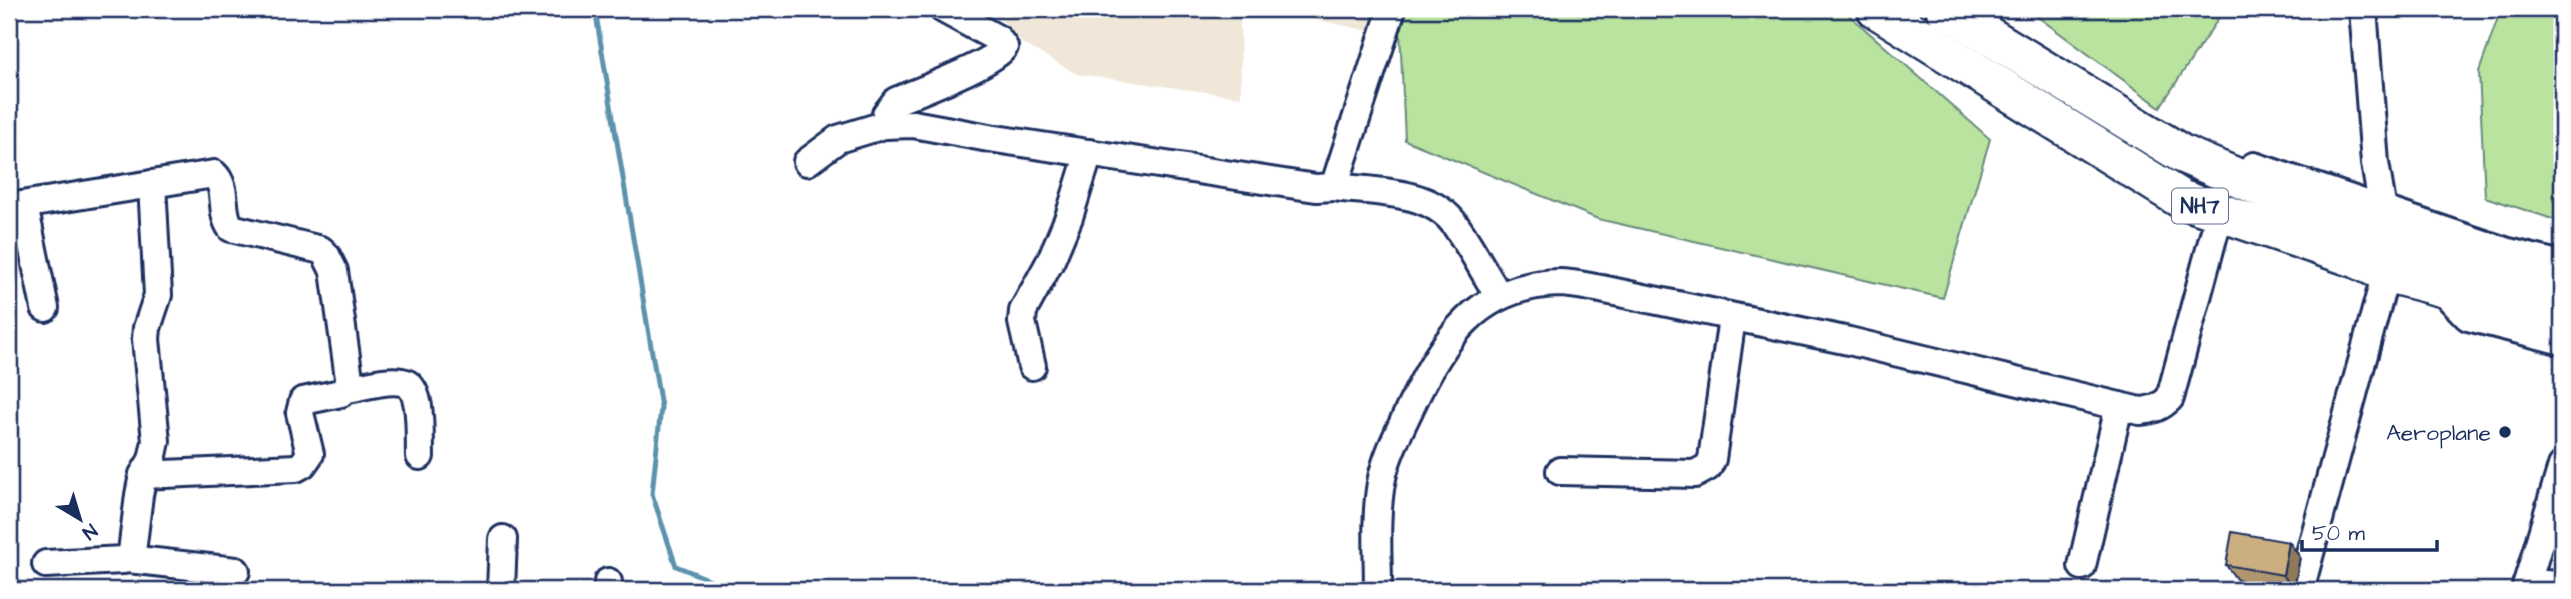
<svg xmlns="http://www.w3.org/2000/svg" width="2571" height="599" viewBox="0 0 2571 599" font-family="'Architects Daughter',sans-serif">
<style>
.built{fill:#f0e7d9}
.green{fill:#b9e39f;stroke:#6a897e;stroke-width:2}
.lines{fill:none;stroke-linecap:round;stroke-linejoin:round}
.stream{stroke:#5b92ad;stroke-width:5}
.minor-casing{stroke:#1b2f5e;stroke-width:32}
.highway-casing{stroke:#1b2f5e;stroke-width:42}
.minor{stroke:#fff;stroke-width:26}
.highway{stroke:#fff;stroke-width:37}
.wall{fill:#af966f;stroke:#1b2f5e;stroke-width:2}
.shaded-wall{fill:#8f7a5a;stroke:#1b2f5e;stroke-width:2}
.building{fill:#ccaf81;stroke:#1b2f5e;stroke-width:2}
.poi-dot{fill:#1b2f5e;stroke:#fff;stroke-width:2.5}
.labels{text-anchor:middle;stroke-width:5;stroke-linejoin:round;paint-order:stroke}
.shield{fill:#fff;stroke:#5f6d8e;stroke-width:2}
.shield-label{font-size:21px;font-weight:bold;fill:#1b2f5e}
.poi-label{font-size:23px;fill:#1b2f5e;stroke:#fff;text-anchor:end}
</style>
<rect width="100%" height="100%" fill="#fff"/>
<filter id="ink" filterUnits="userSpaceOnUse"><feTurbulence type="fractalNoise" baseFrequency=".0143" numOctaves="2"/><feDisplacementMap in="SourceGraphic" scale="14" xChannelSelector="R" yChannelSelector="G"/><feConvolveMatrix kernelMatrix="1 2 1 2 8 2 1 2 1" color-interpolation-filters="sRGB"/></filter>
<g filter="url(#ink)">
<!-- built -->
<g class="built">
<polygon points="981,9 1240,9 1241,97 1077,74 1022,43 1003,21"/>
<polygon points="1265,9 1381,9 1374,32"/>
</g>
<!-- green -->
<g class="green">
<polygon points="1405,9 1842,9 1990,139 1943,298 1598,219 1405,140 1400,30"/>
<polygon points="2027,9 2217,9 2222,13 2160,107"/>
<polygon points="2501,9 2562,9 2562,222 2485,197 2479,72"/>
</g>
<g class="lines">
<!-- stream -->
<polyline class="stream" points="595,9 661,407 652,494 676,566 735,590"/>
<!-- minor casing -->
<g class="minor-casing">
<g id="minor">
<path d="M884 125 886 114 896 101C917 92 995 63 1004 47L998 39 943 9"/>
<polyline points="807,162 838,139 884,125 913,124 989,138 1316,188 1334,187 1392,9"/>
<polyline points="2254,166 2505,251 2562,265"/>
<path d="M1334 187C1374 192 1431 189 1456 226 1472 248 1484 273 1499 296"/>
<polyline points="24,205 45,308"/>
<path d="M9 207 214 174C229 188 219 212 231 228L321 250 326 255 334 271 350 385 341 393 303 401 300 413 310 454 303 464 296 468 143 475"/>
<polyline points="2440,288 2468,317 2562,341"/>
<polyline points="1032,366 1022,322 1023,311 1051,260 1069,217 1089,153"/>
<path d="M348 389C364 386 386 379 402 382 424 385 419 438 420 456"/>
<polyline points="1560,471 1695,474 1708,467 1712,459 1732,318"/>
<polyline points="128,559 236,571"/>
<polyline points="46,564 123,560 128,559 132,552 139,495 143,475 152,460 156,441 146,339 147,328 158,295 152,184"/>
<polyline points="2082,566 2119,406"/>
<polyline points="2527,583 2562,585"/>
<polyline points="501,590 503,539"/>
<polyline points="607,590 608,582"/>
<path d="M1378 590C1378 555 1375 518 1381 483 1386 455 1400 430 1412 404 1444 338 1478 285 1559 283 1573 283 1588 287 1601 289L1849 341 2140 411C2153 410 2161 407 2170 398L2220 212"/>
<polyline points="2300,590 2386,273 2383,211 2375,163 2363,9"/>
<polyline points="2525,590 2562,466"/>
</g>
</g>
<!-- highway casing -->
<g class="highway-casing">
<g id="highway">
<polyline points="1876,9 2181,199 2357,259 2386,273 2562,319"/>
<polyline points="1945,9 2182,154 2385,240 2490,275 2562,292"/>
</g>
</g>
<!-- minor -->
<use href="#minor" class="minor"/>
<!-- highway -->
<use href="#highway" class="highway"/>
</g>
<!-- wall -->
<polygon class="wall" points="2289,542 2300,557 2294,590 2237,580 2226,565"/>
<!-- shaded-wall -->
<polygon class="shaded-wall" points="2289,542 2300,557 2294,590 2283,575"/>
<!-- building -->
<polygon class="building" points="2232,532 2289,542 2283,575 2226,565"/>
</g>
<!-- markers -->
<circle class="poi-dot" cx="2505" cy="432" r="7"/>
<g class="labels">
<!-- shield labels -->
<rect class="shield" x="2172" y="188.5" width="56" height="35" rx="5"/>
<g class="shield-label">
<text x="2200" y="213">NH7</text>
</g>
<!-- poi labels -->
<g class="poi-label">
<text x="2491" y="440">Aeroplane</text>
</g>
</g>
<!-- margin -->
<rect width="2571" height="599" fill="none" stroke="#fff" stroke-width="35"/>
<rect x="18" y="18" width="2536" height="564" fill="none" stroke="#1b2f5e" stroke-width="2.5" filter="url(#ink)"/>
<!-- north arrow -->
<g transform="translate(80 519) rotate(142)" stroke="#ffffff" stroke-width="5" paint-order="stroke">
<path d="M0-5L12 26L0 18L-12 26Z" fill="#1b2f5e"/>
<text y="-10" font-size="19" font-weight="bold" text-anchor="middle" fill="#1b2f5e">N</text>
</g>
<!-- scale -->
<path d="M2302 540v10h135v-10" fill="none" stroke="#1b2f5e" stroke-width="3.5"/>
<text x="2312" y="540" font-size="21" fill="#1b2f5e" stroke="#ffffff" stroke-width="5" paint-order="stroke">50 m</text>
</svg>
